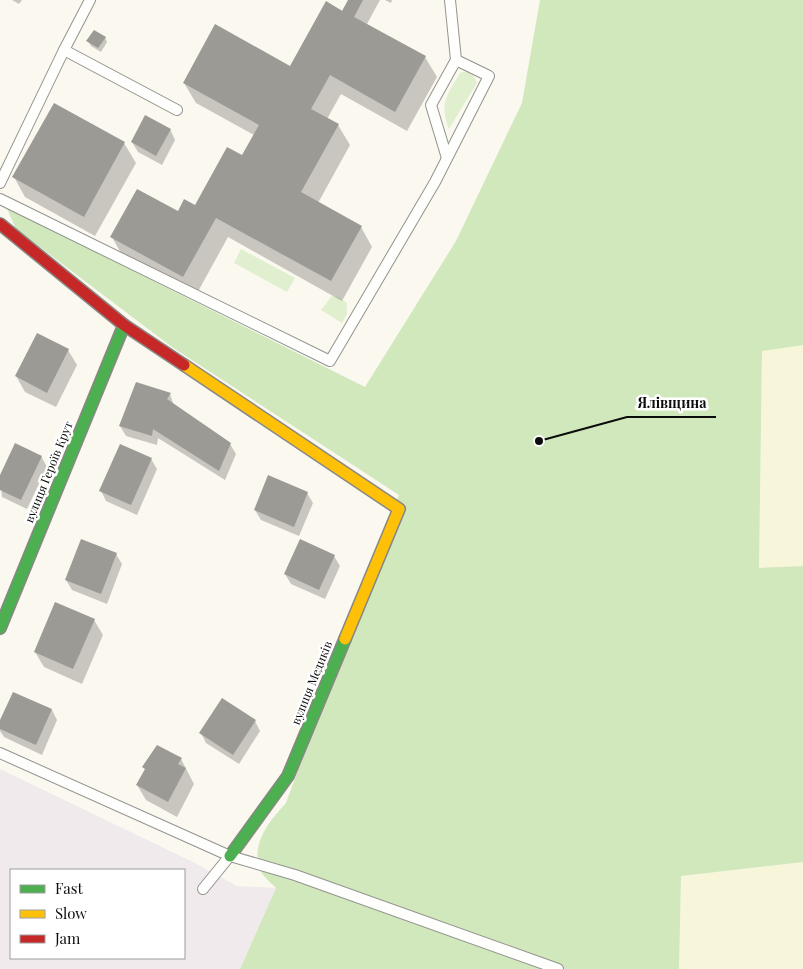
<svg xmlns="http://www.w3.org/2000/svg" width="803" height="969" viewBox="0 0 803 969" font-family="'Playfair Display',serif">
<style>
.industrial{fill:#f1eaed;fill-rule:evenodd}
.farmland{fill:#f7f6db}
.green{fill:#e0f0cf}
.forest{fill:#d0e8bc}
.shadow{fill:#0003}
.building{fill:#9c9a95}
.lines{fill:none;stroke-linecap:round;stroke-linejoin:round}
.lane-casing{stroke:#93928e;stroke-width:12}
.fast-casing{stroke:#898884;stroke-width:14}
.slow-casing{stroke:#898884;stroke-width:14}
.jam-casing{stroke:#898884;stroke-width:14}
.lane{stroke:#fefefd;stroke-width:10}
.fast{stroke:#4caf50;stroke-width:11}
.slow{stroke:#ffc107;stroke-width:11}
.jam{stroke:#c62828;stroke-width:11}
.labels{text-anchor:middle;stroke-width:5;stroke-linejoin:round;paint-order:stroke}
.street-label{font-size:12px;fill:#0b0b0b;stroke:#fff}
.leader{fill:none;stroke:#0b0b0b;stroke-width:2}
.callout-dot{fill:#0b0b0b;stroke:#fff;stroke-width:2}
.callout-label{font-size:14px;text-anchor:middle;font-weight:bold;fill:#0b0b0b;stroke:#fff;stroke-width:5;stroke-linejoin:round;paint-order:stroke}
</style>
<rect width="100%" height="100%" fill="#faf8ef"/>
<!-- industrial -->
<path class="industrial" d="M0 769 195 863 237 886 276 888 240 969H0ZM11 870H184V958H11Z"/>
<!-- farmland -->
<g class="farmland">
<polygon points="803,345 803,566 759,569 762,350"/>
<polygon points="803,862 803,969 679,969 681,876"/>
</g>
<!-- green -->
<g class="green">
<path d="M467 71 474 76 477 83 449 129C439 104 447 95 460 73Z"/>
<polygon points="241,249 295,278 287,292 234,263"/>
<polygon points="332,296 338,297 347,303 347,314 342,323 321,310"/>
</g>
<!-- forest -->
<path class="forest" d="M540 0H803V345L762 351 759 568 803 566V862L681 876 679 969H240L276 888C271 883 263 876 260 870 251 842 269 822 286 803L399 495 172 347 16 229 4 202 47 228 365 387 456 241 522 103Z"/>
<!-- shadow -->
<g class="shadow">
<polygon points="12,0 22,0 19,4"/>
<polygon points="349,0 380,0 367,24 425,57 437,77 407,131 341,94 327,119 338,125 350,145 318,203 361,227 372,247 342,301 228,237 195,297 123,257 112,237 195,206 242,157 254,135 196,103 184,83 291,67 327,2 343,11"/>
<polygon points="385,0 392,0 391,3"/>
<polygon points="105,37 107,42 101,52 91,46 88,41"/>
<polygon points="55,104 124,143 136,163 95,236 25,197 14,177"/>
<polygon points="170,129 175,140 162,165 138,152 132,142"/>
<polygon points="68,350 77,365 56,407 25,392 16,376"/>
<polygon points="170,394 174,406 230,444 236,454 225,480 158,438 157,445 126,436 120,426"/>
<polygon points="41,456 47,467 27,509 2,497 0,478"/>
<polygon points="151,459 157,469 137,515 106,501 101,491"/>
<polygon points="307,493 313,503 299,536 261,520 255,510"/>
<polygon points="116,554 122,564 107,604 72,590 66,580"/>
<polygon points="334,556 340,566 325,599 291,584 285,574"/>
<polygon points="94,620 103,635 82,684 44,667 35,652"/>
<polygon points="13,693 52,710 57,720 42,755 4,737 0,731 0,723"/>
<polygon points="255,721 260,731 239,764 206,743 201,733"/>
<polygon points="181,759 194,784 177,817 146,800 137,785 146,770 144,767"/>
</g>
<!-- building -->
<g class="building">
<polygon points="348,0 363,0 354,17 426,56 395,112 330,75 311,109 339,124 301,192 362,226 331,281 216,218 183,277 110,237 137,189 178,211 184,199 195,205 227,147 242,155 259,125 183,83 215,24 290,66 326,1 342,11"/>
<polygon points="94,30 106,37 98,48 86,41"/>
<polygon points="54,103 125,142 84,217 12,177"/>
<polygon points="145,115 171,129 156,156 131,142"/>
<polygon points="37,333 69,349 47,393 15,376"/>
<polygon points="136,382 171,393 167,399 231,443 219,471 153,429 152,436 119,426"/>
<polygon points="15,443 42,456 21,500 0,490 0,475"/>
<polygon points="120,444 152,458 131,505 99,491"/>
<polygon points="268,475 308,492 294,527 254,510"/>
<polygon points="81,539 117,553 101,594 65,580"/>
<polygon points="300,539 335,555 319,590 284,574"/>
<polygon points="55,602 95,619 73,669 34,652"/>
<polygon points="13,692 52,709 36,745 0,729 0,720"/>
<polygon points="222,698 256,720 233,755 199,733"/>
<polygon points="157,745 182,758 178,764 186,768 168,802 136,785 145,769 142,767"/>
</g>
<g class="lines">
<!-- lane casing -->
<g class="lane-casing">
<g id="lane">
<polyline points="64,50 90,0"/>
<polyline points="447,158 431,105 456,60"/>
<polyline points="0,183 64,50 177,110"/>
<polyline points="0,199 330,361 435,182 489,76 456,60 450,0"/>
<polyline points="0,753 230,856 295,875 558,969"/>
<polyline points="203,889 229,857"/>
</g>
</g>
<!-- fast casing -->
<g class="fast-casing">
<g id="fast">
<polyline points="0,628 124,325"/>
<polyline points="230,856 288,776 345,639"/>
</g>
</g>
<!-- slow casing -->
<g class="slow-casing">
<polyline id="slow" points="184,365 399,509 345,639"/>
</g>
<!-- jam casing -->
<g class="jam-casing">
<polyline id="jam" points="0,224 124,325 184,365"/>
</g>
<!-- lane -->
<use href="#lane" class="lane"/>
<!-- fast -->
<use href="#fast" class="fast"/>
<!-- slow -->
<use href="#slow" class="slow"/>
<!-- jam -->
<use href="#jam" class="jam"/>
</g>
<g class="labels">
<!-- street labels -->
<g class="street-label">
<text transform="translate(49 472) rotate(-68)" y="4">вулиця Героїв Крут</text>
<text transform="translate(312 683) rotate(-68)" y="4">вулиця Медиків</text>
</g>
</g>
<!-- callouts -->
<path class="leader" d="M539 441L627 417H716"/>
<circle class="callout-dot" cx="539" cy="441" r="5"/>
<g class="callout-label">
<text x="672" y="408">Ялівщина</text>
</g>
<!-- legend -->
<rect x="10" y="869" width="175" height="90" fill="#ffffff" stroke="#9d9d9d"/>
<rect x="20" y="885" width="25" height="8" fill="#4caf50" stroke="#9d9d9d"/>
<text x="55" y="894" font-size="15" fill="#0b0b0b">Fast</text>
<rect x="20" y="910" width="25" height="8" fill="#ffc107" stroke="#9d9d9d"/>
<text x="55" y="919" font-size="15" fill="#0b0b0b">Slow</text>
<rect x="20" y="935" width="25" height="8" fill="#c62828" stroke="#9d9d9d"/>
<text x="55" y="944" font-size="15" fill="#0b0b0b">Jam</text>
</svg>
